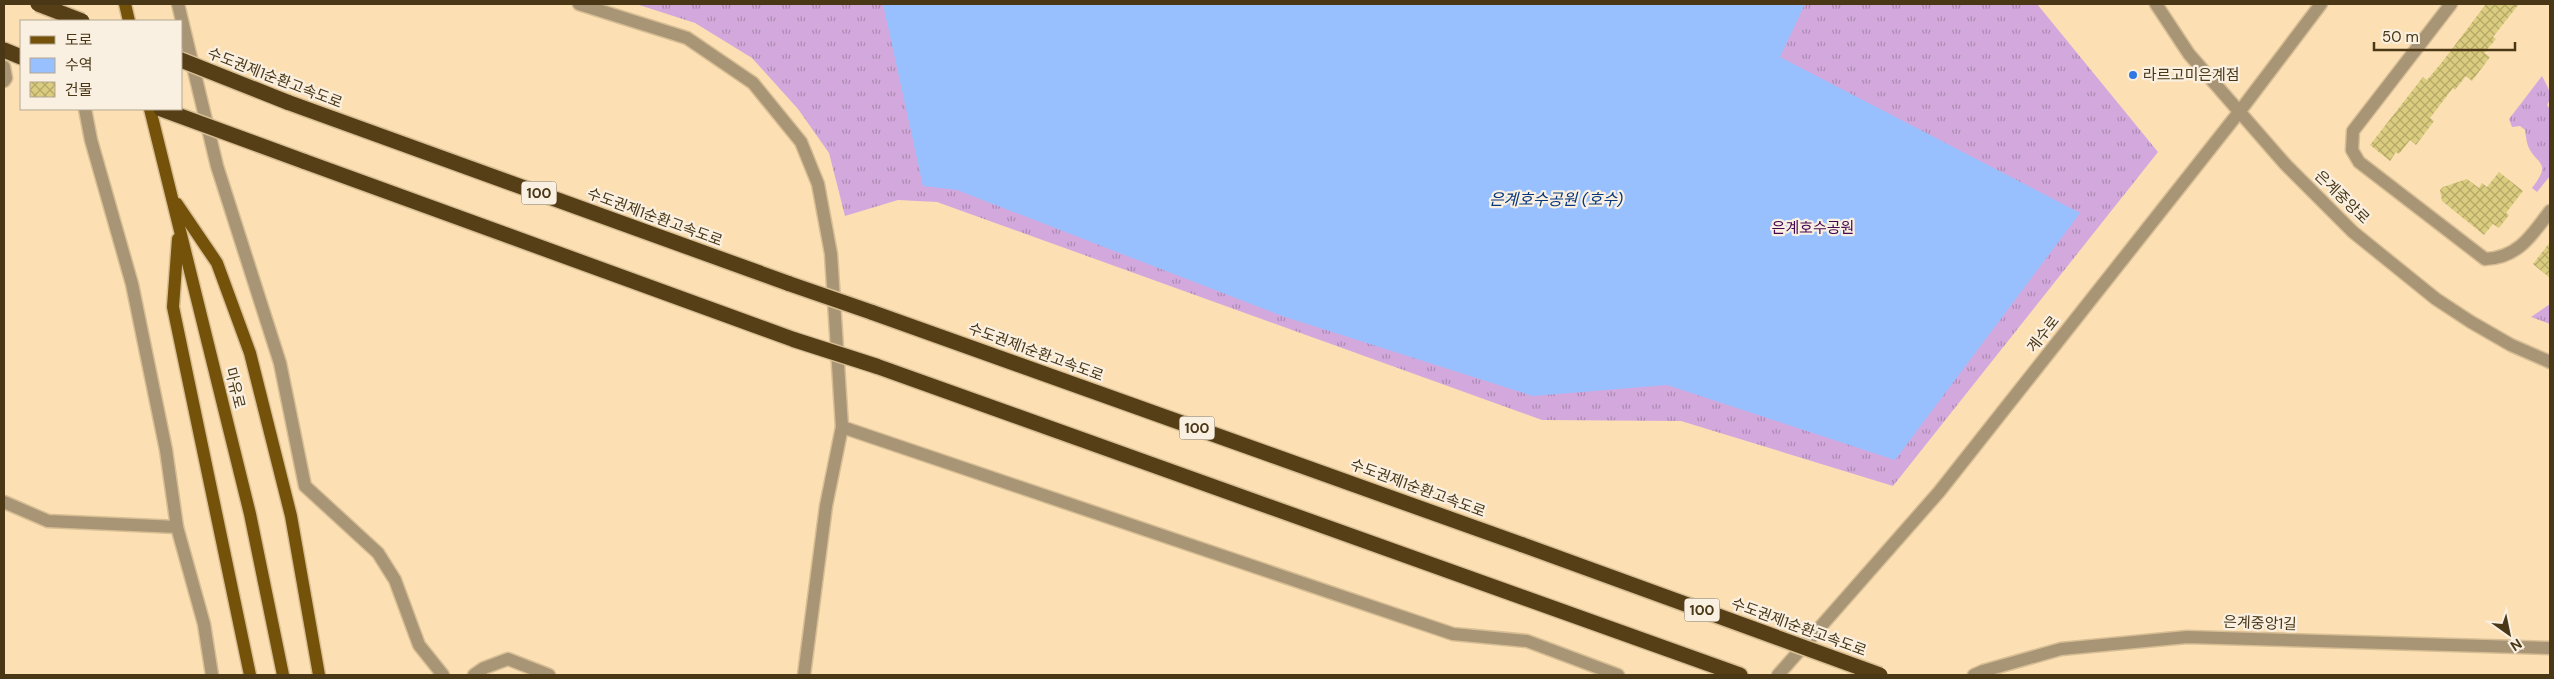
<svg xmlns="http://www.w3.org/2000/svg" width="2554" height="679" viewBox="0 0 2554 679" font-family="'DM Sans','Noto Sans KR',sans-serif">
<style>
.grass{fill:url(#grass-tufts)}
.water{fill:#98c0ff}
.building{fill:url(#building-cross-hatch)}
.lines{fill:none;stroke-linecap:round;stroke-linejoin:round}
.minor-casing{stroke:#d8be94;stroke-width:15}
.major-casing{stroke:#d8be94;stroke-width:15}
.highway-casing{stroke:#d8be94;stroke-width:18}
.minor{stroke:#a89576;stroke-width:12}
.major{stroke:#75520a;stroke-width:12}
.highway{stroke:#563f16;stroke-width:15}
.highway-bridge-casing{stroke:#d8be94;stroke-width:18;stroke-linecap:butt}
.highway-bridge{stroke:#563f16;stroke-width:15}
.poi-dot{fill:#3177e4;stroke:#faf0e2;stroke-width:2}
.labels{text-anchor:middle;stroke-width:4.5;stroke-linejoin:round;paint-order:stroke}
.shield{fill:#faf0e2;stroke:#7e6e53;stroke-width:1}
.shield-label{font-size:14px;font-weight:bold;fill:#493716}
.poi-label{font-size:15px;fill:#493716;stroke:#faf0e2;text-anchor:start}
.street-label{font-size:15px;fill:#493716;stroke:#faf0e2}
.park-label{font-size:15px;fill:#440551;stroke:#faf0e2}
.water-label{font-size:16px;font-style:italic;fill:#07377e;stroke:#faf0e2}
</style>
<defs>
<pattern id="grass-tufts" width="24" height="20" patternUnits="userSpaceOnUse" patternTransform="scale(1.25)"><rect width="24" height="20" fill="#d3a9dd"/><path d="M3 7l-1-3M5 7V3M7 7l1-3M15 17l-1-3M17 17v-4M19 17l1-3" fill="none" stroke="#ad8ab2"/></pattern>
<pattern id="building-cross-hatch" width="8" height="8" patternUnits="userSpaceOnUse" patternTransform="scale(1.25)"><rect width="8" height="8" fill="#dbcd7f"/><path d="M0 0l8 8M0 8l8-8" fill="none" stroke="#b4a767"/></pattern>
</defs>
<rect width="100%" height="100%" fill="#fce0b4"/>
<!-- grass -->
<g class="grass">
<polygon points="636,4 2037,4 2158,152 1893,486 1681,421 1542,420 937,202 898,200 845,216 829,153 798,109 752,58 695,23"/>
<path d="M2542 76C2547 86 2554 95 2547 105L2550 109V176L2537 192 2532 188C2553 161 2536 165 2528 146 2526 141 2526 135 2525 130L2520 126 2512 127 2509 119Z"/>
<polygon points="2550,304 2550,324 2531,317"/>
</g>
<!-- water -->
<polygon class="water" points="883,4 1805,4 1780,57 2080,213 1895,460 1667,385 1533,396 1282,316 957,190 923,186"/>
<!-- building -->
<g class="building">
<polygon points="2486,4 2519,4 2493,37 2496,39 2484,53 2490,57 2472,81 2466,76 2455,90 2453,88 2430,118 2434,121 2416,145 2410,140 2399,154 2396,152 2390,161 2370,145 2423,77 2427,80 2443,61"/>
<polygon points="2499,172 2523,191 2506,213 2509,215 2499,228 2493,224 2484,235 2442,201 2440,190 2443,187 2467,179 2479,188 2482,183 2487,187"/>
<polygon points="2550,242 2550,278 2533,264"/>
</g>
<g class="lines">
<!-- minor casing -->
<g class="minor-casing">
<g id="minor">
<polyline points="178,4 217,166 280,363 305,486 378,553 395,580 419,645 443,675"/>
<polyline points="579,4 687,38 753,83 801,142 818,184 831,254 842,427 826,506 804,675"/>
<polyline points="2156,4 2189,54 2286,165 2353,232 2436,299 2471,322 2511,345 2550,362"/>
<path d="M2451 4 2353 131 2352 150 2359 162 2485 259C2518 258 2532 235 2550 211"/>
<polyline points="4,67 6,78 4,81"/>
<polyline points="85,109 91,140 132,284 166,450 177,527 204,624 212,675"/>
<polyline points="842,427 1453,634 1527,641 1618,675"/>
<polyline points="4,502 48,521 177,527"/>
<polyline points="474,675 484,668 508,659 549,675"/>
<polyline points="1778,675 1939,492 2240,111 2321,4"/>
<polyline points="1974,675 1983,671 2061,649 2187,637 2550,648"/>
</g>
</g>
<!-- major casing -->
<g class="major-casing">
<g id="major">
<polyline points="125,4 129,21"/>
<polyline points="150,109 250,514 283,675"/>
<polyline points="177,204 217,263 250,353 291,516 319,675"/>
<polyline points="178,239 173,307 250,675"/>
</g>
</g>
<!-- highway casing -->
<g class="highway-casing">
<g id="highway">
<polyline points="4,50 21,57"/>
<polyline points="287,102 790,284"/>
<polyline points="303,161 795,340"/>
<polyline points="871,312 1523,545"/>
<polyline points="876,366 1740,675"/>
</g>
</g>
<!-- minor -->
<use href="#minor" class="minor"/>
<!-- major -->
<use href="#major" class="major"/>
<!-- highway -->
<use href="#highway" class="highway"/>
<!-- highway-bridge casing -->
<g class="highway-bridge-casing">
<g id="highway-bridge">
<polyline points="38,4 82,21"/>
<polyline points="181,60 287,102"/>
<polyline points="161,109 303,161"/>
<polyline points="790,284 871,312"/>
<polyline points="795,340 876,366"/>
<polyline points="1523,545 1880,675"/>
</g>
</g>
<!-- highway-bridge -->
<use href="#highway-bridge" class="highway-bridge"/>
</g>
<!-- markers -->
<circle class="poi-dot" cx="2133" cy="75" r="5"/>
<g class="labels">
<!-- shield labels -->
<g class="shield">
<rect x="521.5" y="181.5" width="35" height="23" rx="4"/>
<rect x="1179.5" y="416.5" width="35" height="23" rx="4"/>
<rect x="1684.5" y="598.5" width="35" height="23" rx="4"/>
</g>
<g class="shield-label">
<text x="539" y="198">100</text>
<text x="1197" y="433">100</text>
<text x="1702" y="615">100</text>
</g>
<!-- poi labels -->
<g class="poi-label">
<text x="2143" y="80">라르고미은계점</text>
</g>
<!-- street labels -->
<g class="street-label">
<text transform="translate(275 78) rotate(21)" y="5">수도권제1순환고속도로</text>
<text transform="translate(2342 197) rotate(44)" y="5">은계중앙로</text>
<text transform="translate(655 217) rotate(20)" y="5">수도권제1순환고속도로</text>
<text transform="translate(2043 334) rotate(-52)" y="5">계수로</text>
<text transform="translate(1036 352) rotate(20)" y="5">수도권제1순환고속도로</text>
<text transform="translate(235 388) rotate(76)" y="5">마유로</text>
<text transform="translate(1418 488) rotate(20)" y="5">수도권제1순환고속도로</text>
<text transform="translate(2260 623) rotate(2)" y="5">은계중앙1길</text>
<text transform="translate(1799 627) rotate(20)" y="5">수도권제1순환고속도로</text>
</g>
<!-- park labels -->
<g class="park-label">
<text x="1813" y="233">은계호수공원</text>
</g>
<!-- water labels -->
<g class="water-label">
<text x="1556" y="205">은계호수공원 (호수)</text>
</g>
</g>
<!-- border -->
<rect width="2554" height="679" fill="none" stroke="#493716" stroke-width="10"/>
<!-- legend -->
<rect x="20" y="20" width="162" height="90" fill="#faf0e2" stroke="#b3a690"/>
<rect x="30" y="36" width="25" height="8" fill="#75520a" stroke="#b3a690"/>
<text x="65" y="45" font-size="15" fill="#493716">도로</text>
<rect x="30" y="58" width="25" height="15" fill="#98c0ff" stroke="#b3a690"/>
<text x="65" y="70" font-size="15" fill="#493716">수역</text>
<rect x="30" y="82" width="25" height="15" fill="url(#building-cross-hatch)" stroke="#b3a690"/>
<text x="65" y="95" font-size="15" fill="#493716">건물</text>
<!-- north arrow -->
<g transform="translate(2509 634) rotate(147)" stroke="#faf0e2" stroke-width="4" paint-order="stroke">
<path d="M0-4L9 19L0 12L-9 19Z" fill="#493716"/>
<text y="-8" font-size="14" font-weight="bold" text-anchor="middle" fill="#493716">N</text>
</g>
<!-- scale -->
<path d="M2374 42v8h141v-8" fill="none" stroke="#493716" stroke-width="2.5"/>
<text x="2382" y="42" font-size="15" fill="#493716" stroke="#faf0e2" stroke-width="4" paint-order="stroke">50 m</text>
</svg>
